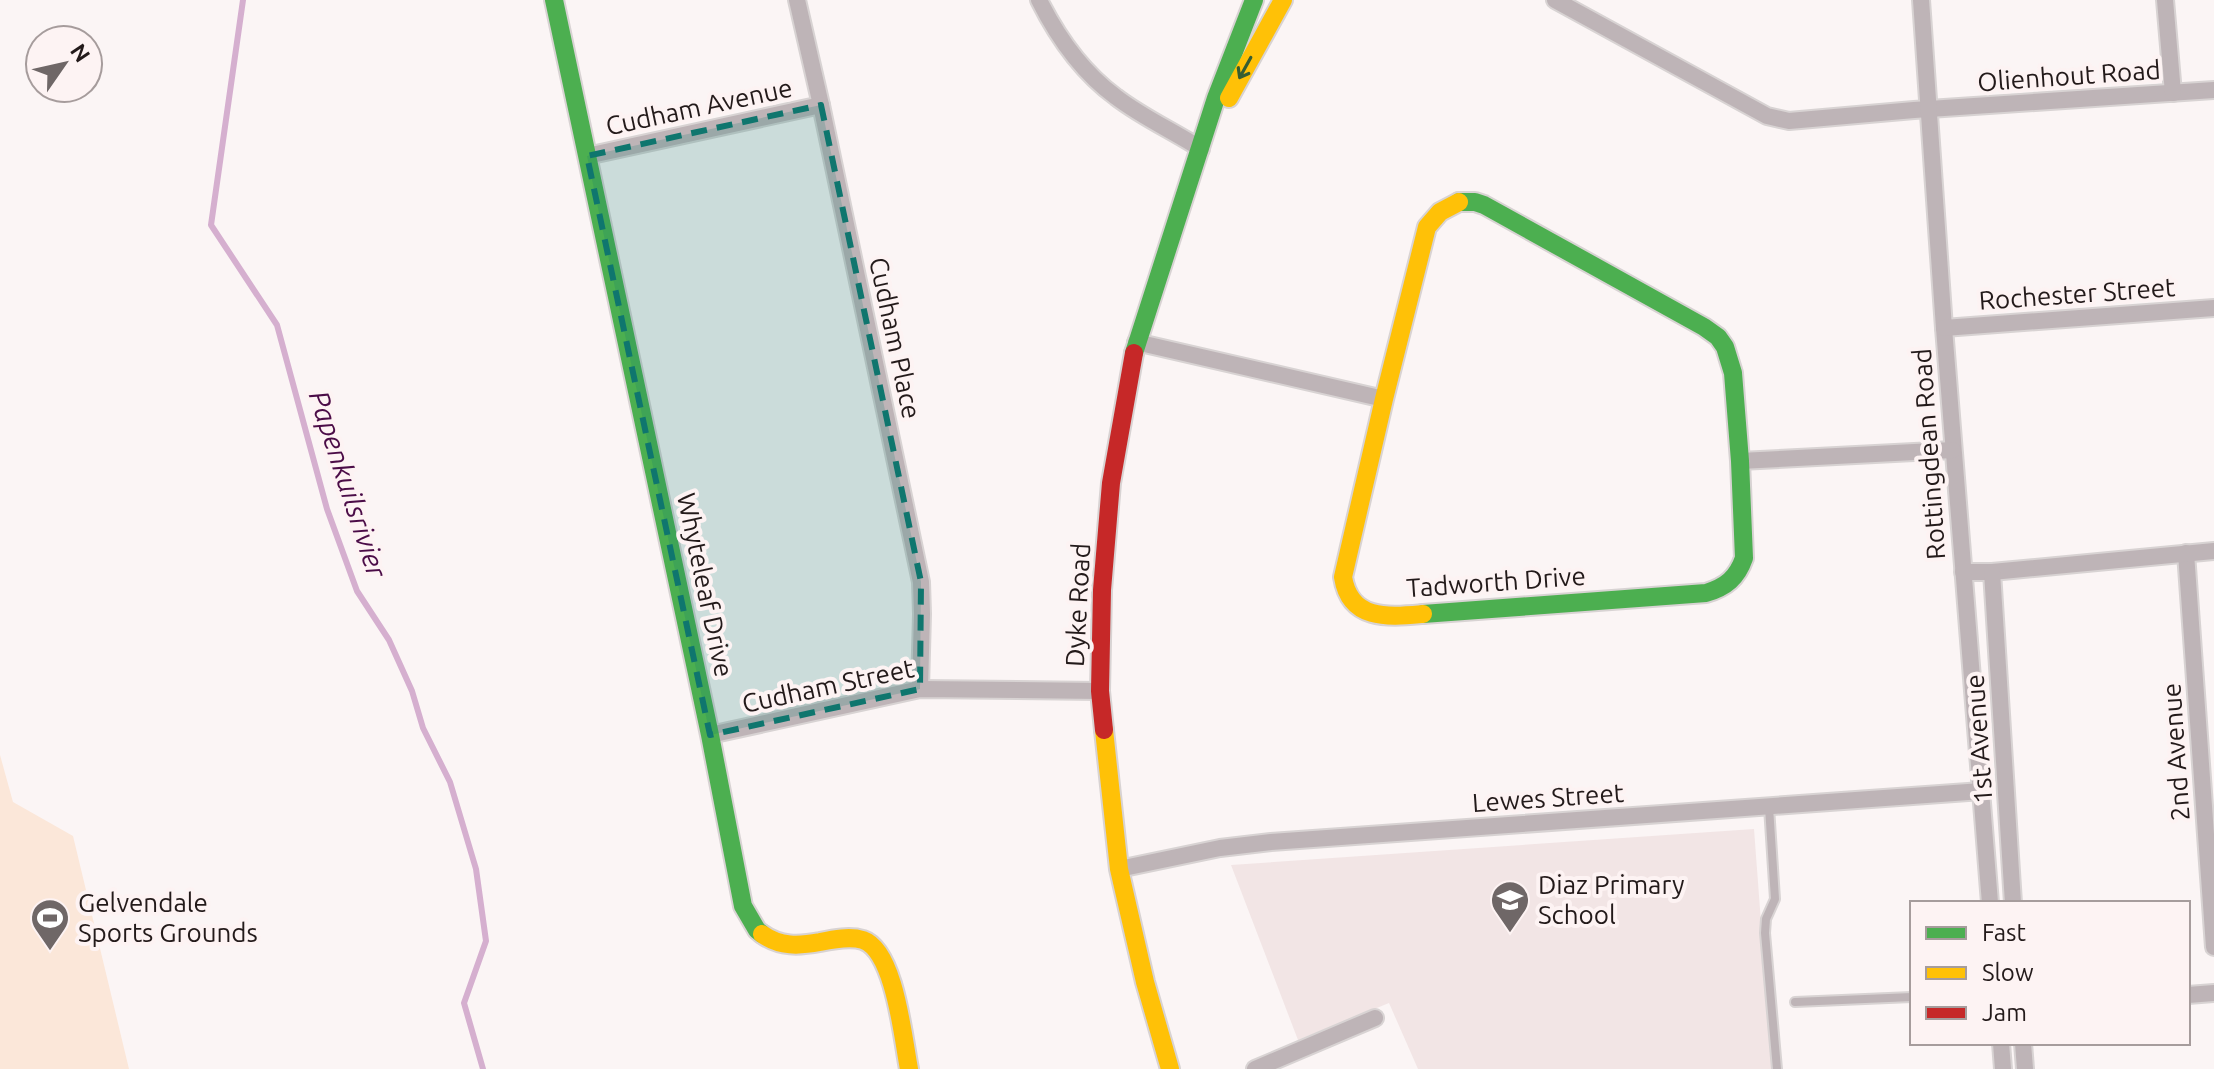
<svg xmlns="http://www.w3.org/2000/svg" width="2214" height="1069" viewBox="0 0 2214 1069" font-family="Ubuntu,sans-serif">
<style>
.built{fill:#f2e5e5}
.green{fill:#fbe7d9}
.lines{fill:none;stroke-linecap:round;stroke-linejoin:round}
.stream{stroke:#d5afcf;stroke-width:6}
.lane-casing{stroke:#d8d3d3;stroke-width:12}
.street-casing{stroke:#d8d3d3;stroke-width:20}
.fast-casing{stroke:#d8d3d3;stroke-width:22}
.slow-casing{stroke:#d8d3d3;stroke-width:22}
.jam-casing{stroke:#d8d3d3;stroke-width:22}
.lane{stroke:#beb4b7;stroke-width:8}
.street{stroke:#beb4b7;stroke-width:16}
.fast{stroke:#4caf50;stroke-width:18}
.slow{stroke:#ffc107;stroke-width:18}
.jam{stroke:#c62828;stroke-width:18}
.oneway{stroke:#355d32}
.marked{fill:#0f766e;fill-opacity:0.2;stroke:#0f766e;stroke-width:6;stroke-dasharray:16 10;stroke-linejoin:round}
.labels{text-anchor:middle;stroke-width:8;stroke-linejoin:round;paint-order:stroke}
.street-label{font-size:26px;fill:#231a1a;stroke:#fdf3f3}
.poi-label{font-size:26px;fill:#231a1a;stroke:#fdf3f3;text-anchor:start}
.water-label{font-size:28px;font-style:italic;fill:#4b0c47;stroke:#fdf3f3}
</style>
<rect width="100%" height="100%" fill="#fbf5f5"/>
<!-- built -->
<polygon class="built" points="1754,829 1772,1069 1418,1069 1389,1003 1298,1040 1231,865"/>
<!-- green -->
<polygon class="green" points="0,755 13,802 73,836 129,1069 0,1069"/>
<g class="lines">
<!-- stream -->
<polyline class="stream" points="243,0 211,225 277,325 327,509 357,591 389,640 412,691 423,728 450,782 476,869 486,941 464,1003 483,1069"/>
<!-- lane casing -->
<g class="lane-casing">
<g id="lane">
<polyline points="1769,807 1775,899 1766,919 1765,933 1777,1069"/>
<polyline points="1795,1002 1912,997"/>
</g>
</g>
<!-- street casing -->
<g class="street-casing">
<g id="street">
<polyline points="797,0 821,105 921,582 922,614 920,689"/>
<path d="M1039 0C1057 36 1083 73 1116 97 1142 117 1173 131 1201 149"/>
<polyline points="1555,0 1767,116 1789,121 1914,110 2214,90"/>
<polyline points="1921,0 1944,328 1990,903"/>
<polyline points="2165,0 2173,93"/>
<polyline points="587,156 821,105"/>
<polyline points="1944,328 2214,308"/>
<polyline points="1136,342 1384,399"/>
<polyline points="1740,461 1953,450"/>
<polyline points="2186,553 2214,947"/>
<polyline points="1963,572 1992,572 2214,551"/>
<polyline points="1992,572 2013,903"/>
<polyline points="710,735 920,689 1100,691"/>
<polyline points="1119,869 1220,848 1271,842 1982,791"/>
<polyline points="2188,995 2214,993"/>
<polyline points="2001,1043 2003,1069"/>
<polyline points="2023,1043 2025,1069"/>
<polyline points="1255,1069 1375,1018"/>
</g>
</g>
<!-- fast casing -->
<g class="fast-casing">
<g id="fast">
<polyline points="554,0 710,735 743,906 757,930 762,934"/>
<polyline points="1134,353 1216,98 1254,0"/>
<path d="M1423 614 1706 593C1726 587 1737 578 1744 558L1740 461 1733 373 1725 347 1718 337 1704 327 1484 205 1475 202H1459"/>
</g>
</g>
<!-- slow casing -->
<g class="slow-casing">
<g id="slow">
<polyline points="1229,98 1283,0"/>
<path d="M1423 614C1388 617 1350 621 1343 577L1384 399 1427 227 1440 212 1459 202"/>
<polyline points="1104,730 1119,869 1145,982 1170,1069"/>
<path d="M762 934C780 947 799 946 820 942 834 939 850 936 863 940 895 951 903 1039 909 1069"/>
</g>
</g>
<!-- jam casing -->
<g class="jam-casing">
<polyline id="jam" points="1104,730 1100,691 1102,590 1111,483 1134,353"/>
</g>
<!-- lane -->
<use href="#lane" class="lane"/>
<!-- street -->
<use href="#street" class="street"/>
<!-- fast -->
<use href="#fast" class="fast"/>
<!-- slow -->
<use href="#slow" class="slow"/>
<!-- jam -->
<use href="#jam" class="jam"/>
</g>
<!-- one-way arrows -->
<defs><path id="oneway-shaft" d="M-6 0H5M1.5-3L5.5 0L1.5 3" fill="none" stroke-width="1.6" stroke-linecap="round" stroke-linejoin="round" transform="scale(2)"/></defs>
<use class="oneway" href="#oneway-shaft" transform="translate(1245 68) rotate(119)"/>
<!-- marked area -->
<path class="marked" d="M821 105 921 582 920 689 710 735 587 156Z"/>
<!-- icons -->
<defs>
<g id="school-pin" transform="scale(2)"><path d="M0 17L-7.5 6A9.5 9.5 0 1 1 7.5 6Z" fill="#6f6767" stroke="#fdf3f3"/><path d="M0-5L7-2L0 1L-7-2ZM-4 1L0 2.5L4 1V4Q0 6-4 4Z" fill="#fff"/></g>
<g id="stadium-pin" transform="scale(2)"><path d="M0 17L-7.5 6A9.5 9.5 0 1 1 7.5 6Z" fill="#6f6767" stroke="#fdf3f3"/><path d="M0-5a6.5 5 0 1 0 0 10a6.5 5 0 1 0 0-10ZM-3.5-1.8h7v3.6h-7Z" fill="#fff"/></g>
</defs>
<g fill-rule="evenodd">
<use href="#school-pin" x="1510" y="900"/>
<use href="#stadium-pin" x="50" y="918"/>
</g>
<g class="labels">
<!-- street labels -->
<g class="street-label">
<text transform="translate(2069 76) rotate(-4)" y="9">Olienhout Road</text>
<text transform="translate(699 107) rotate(-12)" y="9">Cudham Avenue</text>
<text transform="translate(2077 294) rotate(-4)" y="9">Rochester Street</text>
<text transform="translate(895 338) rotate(78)" y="9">Cudham Place</text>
<text transform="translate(1929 454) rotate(-94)" y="9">Rottingdean Road</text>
<text transform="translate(1496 582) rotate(-4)" y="9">Tadworth Drive</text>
<text transform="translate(705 585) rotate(78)" y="9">Whyteleaf Drive</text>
<text transform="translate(1078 605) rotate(-87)" y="9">Dyke Road</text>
<text transform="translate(828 686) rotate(-12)" y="9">Cudham Street</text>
<text transform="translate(1979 739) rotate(-94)" y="9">1st Avenue</text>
<text transform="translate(2176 752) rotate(-94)" y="9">2nd Avenue</text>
<text transform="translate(1548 798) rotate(-4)" y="9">Lewes Street</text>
</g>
<!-- poi labels -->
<g class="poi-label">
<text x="1538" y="894">Diaz Primary<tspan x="1538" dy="30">School</tspan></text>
<text x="78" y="912">Gelvendale<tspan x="78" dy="30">Sports Grounds</tspan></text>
</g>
<!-- water labels -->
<g class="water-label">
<text transform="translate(348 484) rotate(72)" y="10">Papenkuilsrivier</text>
</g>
</g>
<!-- legend -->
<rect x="1910" y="901" width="280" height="144" fill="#fdf3f3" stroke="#a69c9c" stroke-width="2"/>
<rect x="1926" y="927" width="40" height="12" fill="#4caf50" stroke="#a69c9c" stroke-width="2"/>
<text x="1982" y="941" font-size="24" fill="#231a1a">Fast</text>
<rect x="1926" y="967" width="40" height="12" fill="#ffc107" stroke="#a69c9c" stroke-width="2"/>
<text x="1982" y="981" font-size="24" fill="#231a1a">Slow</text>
<rect x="1926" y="1007" width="40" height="12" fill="#c62828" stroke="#a69c9c" stroke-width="2"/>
<text x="1982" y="1021" font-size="24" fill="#231a1a">Jam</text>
<!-- north arrow -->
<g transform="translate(64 64) rotate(56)"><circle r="38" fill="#fdf3f3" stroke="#a69c9c" stroke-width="2"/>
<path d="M0-6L14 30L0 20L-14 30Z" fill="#6f6767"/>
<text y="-12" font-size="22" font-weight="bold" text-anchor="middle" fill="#231a1a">N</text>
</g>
</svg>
